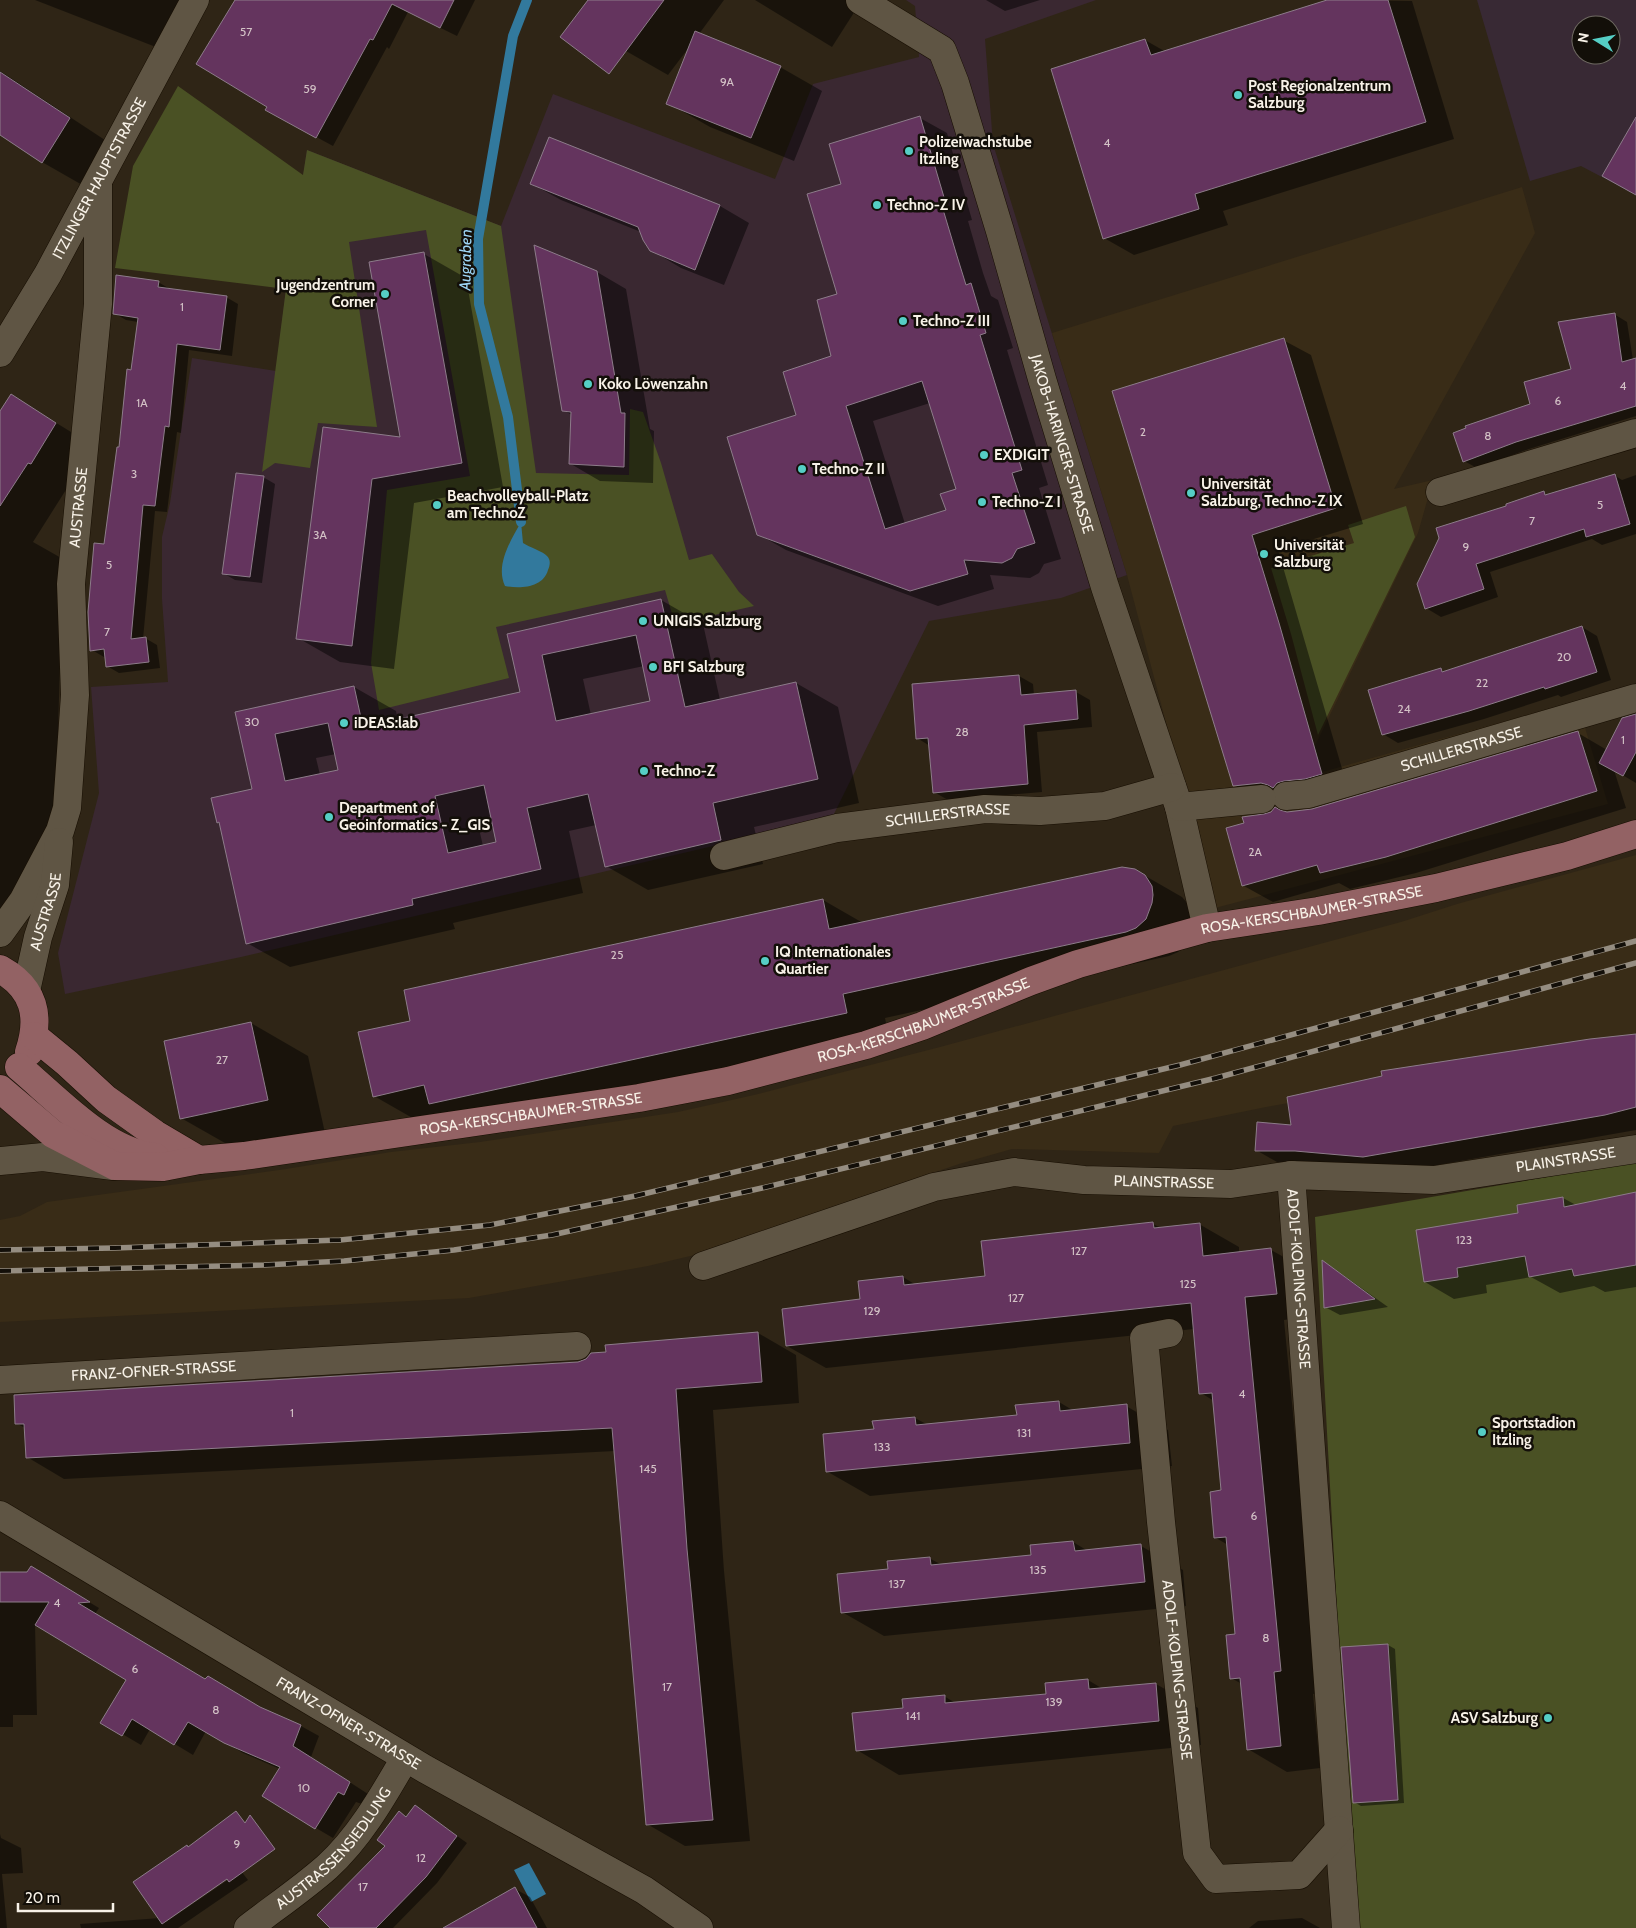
<svg xmlns="http://www.w3.org/2000/svg" width="1636" height="1928" viewBox="0 0 1636 1928" font-family="Cabin,sans-serif">
<style>
.commercial{fill:#3a2831}
.industrial{fill:#382934;fill-rule:evenodd}
.built{fill:#392c17}
.green{fill:#4a5124}
.water{fill:#32799d}
.shadow{fill:#0007;fill-rule:evenodd}
.lines{fill:none;stroke-linecap:round;stroke-linejoin:round}
.stream{stroke:#32799d;stroke-width:10}
.building{fill:#64345e;stroke:#8d7c8a;fill-rule:evenodd}
.minor-casing{stroke:#170e02;stroke-width:29}
.major-casing{stroke:#170e02;stroke-width:29}
.minor{stroke:#5f5544;stroke-width:28}
.major{stroke:#936264;stroke-width:28}
.rail-casing{stroke:#958d81;stroke-width:5.5}
.rail{stroke:#130f09;stroke-width:4;stroke-dasharray:11;stroke-linecap:butt}
.poi-dot{fill:#55cec5;stroke:#130f09;stroke-width:2}
.labels{text-anchor:middle;stroke-width:5;stroke-linejoin:round;paint-order:stroke}
.number-label{font-size:12px;fill:#d3c2c6}
.poi-label{font-size:15px;font-weight:bold;fill:#f8f2e8;stroke:#130f09;text-anchor:start}
.street-label{font-size:15px;fill:#f8f2e8;stroke:#130f09}
.water-label{font-size:16px;font-style:italic;fill:#9dd4f4;stroke:#130f09}
</style>
<rect width="100%" height="100%" fill="#2f2516"/>
<!-- commercial -->
<polygon class="commercial" points="906,0 1096,0 985,39 993,144 1127,575 1061,598 929,621 832,818 241,957 65,994 58,953 99,793 91,687 168,682 162,599 162,537 170,503 192,358 276,371 286,289 307,150 501,226 553,94 775,179 813,84 919,57 915,6"/>
<!-- industrial -->
<path class="industrial" d="M1477 0H1636V195L1581 166 1530 181ZM1581 25H1611V55H1581Z"/>
<!-- built -->
<g class="built">
<polygon points="1522,187 1535,233 1394,489 1433,480 1418,533 1314,748 1322,772 1577,701 1608,804 1215,908 1127,575 1052,333"/>
<polygon points="1636,855 1636,1042 1266,1107 1173,1126 1159,1153 1012,1149 959,1164 827,1209 741,1244 648,1266 469,1298 0,1322 0,1220 20,1216 47,1202 286,1169 391,1152 480,1142 678,1112 754,1095 940,1047 1401,922 1457,904"/>
</g>
<!-- green -->
<g class="green">
<polygon points="178,86 303,175 307,150 501,226 536,473 629,475 630,409 643,412 661,463 689,560 712,554 739,592 754,606 675,624 665,590 496,627 509,678 379,710 371,663 387,490 470,476 426,230 349,242 377,427 318,423 310,468 275,463 262,472 286,289 115,268 133,166"/>
<polygon points="1406,506 1415,537 1318,735 1291,634 1271,568 1354,543 1348,525"/>
<polygon points="1636,1158 1636,1928 1359,1928 1339,1647 1315,1217 1553,1176"/>
</g>
<!-- water -->
<g class="water">
<path d="M521 522 523 543C529 547 544 552 547 556 551 560 550 565 548 570 543 588 520 589 505 586 495 565 511 540 521 522Z"/>
<polygon points="529,1863 546,1894 531,1902 514,1870"/>
</g>
<!-- shadow -->
<g class="shadow">
<polygon points="35,0 180,0 161,49"/>
<polygon points="236,0 475,0 457,36 408,12 389,49 387,47 333,146 283,119 268,107"/>
<polygon points="589,0 724,0 699,34 780,67 822,91 794,161 710,127 668,103 690,46 668,75 626,51 578,15"/>
<polygon points="755,0 862,0 832,47"/>
<polygon points="986,0 1040,0 1005,11"/>
<polygon points="1331,0 1412,1 1454,139 1223,211 1228,225 1134,255 1104,238 1145,40 1166,52"/>
<polygon points="0,71 111,144 84,186 42,162 0,134"/>
<path d="M920 118 947 133 972 220 968 221 983 273 991 296 998 300 1013 348 1007 350 1048 485 1039 488 1061 559 1044 564 1039 573 1030 578 990 575 994 589 938 606 786 550 758 534 798 415 833 357 838 295 842 184ZM930 403 957 490 947 511 905 524 873 421Z"/>
<polygon points="549,139 720,206 749,223 724,285 681,268 651,250 641,232 561,200 532,184"/>
<polygon points="424,254 466,278 503,487 414,503 394,669 340,662 298,638 324,428 402,438"/>
<polygon points="597,272 626,289 650,429 654,431 653,483 600,481 571,464 572,415 563,410"/>
<polygon points="158,282 170,289 226,297 238,304 232,356 189,350 181,433 177,432 167,512 155,511 143,639 145,638 157,645 160,668 119,673 107,666 106,657 104,657 92,650 138,322 126,320 114,313"/>
<polygon points="1614,314 1627,322 1633,360 1636,359 1636,416 1529,449 1477,468 1464,461 1573,369"/>
<polygon points="1283,340 1311,355 1363,524 1278,550 1348,789 1262,801 1234,785 1113,392"/>
<polygon points="11,395 97,448 69,485 33,542 63,559 57,767 54,804 40,871 0,936 0,413"/>
<polygon points="1614,475 1622,480 1636,475 1636,534 1602,545 1592,539 1490,572 1498,597 1441,617 1426,608 1508,507 1544,493 1548,495"/>
<polygon points="263,477 275,484 262,583 235,580 223,573"/>
<path d="M661 600 703 624 720 700 796 683 838 707 859 803 754 827 763 864 648 890 606 866 596 825 569 831 583 893 453 923 455 929 290 967 247 943 220 823 218 822 254 789 237 713 354 687 396 711 398 721 521 693 508 635ZM644 666 652 702 591 715 583 679ZM336 754 339 771 320 775 316 758ZM492 816 498 843 483 846 477 820Z"/>
<polygon points="1582,627 1597,636 1611,680 1561,697 1558,695 1484,719 1398,743 1383,734 1440,670 1445,672"/>
<polygon points="1019,676 1033,684 1034,695 1076,692 1090,700 1092,727 1037,732 1042,792 948,800 934,792 930,746 917,738"/>
<polygon points="1636,728 1636,783 1614,770 1626,808 1416,873 1350,889 1339,883 1273,902 1244,886 1227,829 1287,813 1313,810 1578,733 1607,750"/>
<polygon points="1135,870 1182,897 1194,911 1188,943 1178,952 1169,956 885,1018 889,1037 472,1128 416,1120 374,1096 412,1022 823,900 863,923"/>
<polygon points="251,1023 308,1056 325,1133 239,1151 181,1118"/>
<polygon points="1636,1035 1636,1130 1392,1173 1284,1166 1256,1150 1292,1126"/>
<polygon points="1636,1193 1636,1287 1605,1292 1594,1286 1560,1293 1531,1277 1486,1285 1487,1293 1454,1299 1425,1282 1519,1214 1563,1198 1576,1205"/>
<polygon points="1153,1224 1161,1228 1199,1224 1239,1247 1239,1253 1271,1250 1311,1272 1316,1316 1284,1320 1320,1693 1313,1694 1320,1768 1287,1772 1248,1749 1242,1684 1231,1678 1237,1635 1228,1545 1216,1538 1223,1491 1214,1401 1201,1393 1194,1329 826,1368 787,1346 861,1300 903,1277 916,1285 986,1278"/>
<polygon points="1323,1262 1336,1270 1388,1307 1340,1315 1325,1307"/>
<polygon points="758,1333 796,1355 799,1403 713,1410 724,1571 750,1841 685,1846 647,1824 615,1451 64,1479 27,1457 25,1428 16,1423 578,1363 607,1353 606,1346"/>
<polygon points="1059,1402 1074,1411 1126,1406 1168,1430 1172,1466 870,1496 828,1472 875,1430 915,1418 928,1425 1018,1416"/>
<polygon points="1073,1542 1088,1551 1141,1546 1183,1570 1186,1606 884,1636 842,1612 929,1558 942,1565 1033,1556"/>
<polygon points="0,1573 49,1578 99,1608 95,1614 206,1681 262,1709 301,1726 319,1736 311,1757 368,1794 362,1804 356,1802 333,1838 316,1828 280,1769 243,1753 206,1731 193,1755 150,1729 141,1745 102,1722 127,1680 35,1624 37,1715 13,1715 13,1727 0,1727"/>
<polygon points="1388,1645 1395,1649 1404,1803 1361,1806 1354,1802"/>
<polygon points="1088,1680 1103,1689 1156,1684 1198,1708 1201,1745 899,1775 857,1750 904,1709 944,1696 957,1704 1048,1695"/>
<polygon points="415,1806 467,1843 437,1883 393,1928 332,1928 387,1845 399,1813 407,1818"/>
<polygon points="0,1834 1,1838 21,1848 23,1873 2,1874 7,1928 0,1928"/>
<polygon points="187,1846 189,1848 166,1922 241,1871 248,1880 178,1928 81,1928 80,1924 160,1918"/>
<polygon points="515,1889 530,1897 547,1928 480,1928"/>
<polygon points="1302,1918 1320,1928 1249,1928 1258,1921"/>
</g>
<g class="lines">
<!-- stream -->
<polyline class="stream" points="521,522 508,417 479,304 478,239 513,36 527,0"/>
</g>
<!-- building -->
<g class="building">
<polygon points="235,0 454,0 440,28 392,4 373,40 370,39 316,138 265,110 267,107 196,64"/>
<polygon points="588,0 664,0 609,74 560,37"/>
<polygon points="1327,0 1388,0 1426,122 1195,194 1199,209 1103,239 1051,69 1145,39 1151,55"/>
<polygon points="695,31 781,66 751,138 666,104"/>
<polygon points="0,72 70,118 42,163 0,135"/>
<path d="M920 116 946 204 942 206 957 256 966 285 971 283 986 333 980 335 1022 470 1012 473 1035 543 1017 549 1012 558 1002 563 964 560 968 574 910 591 757 535 727 437 796 415 783 372 831 356 817 300 837 294 807 194 841 184 829 144ZM922 381 956 489 940 494 946 510 885 529 846 406Z"/>
<polygon points="1636,117 1636,195 1602,176"/>
<polygon points="549,137 720,205 695,270 650,251 643,240 638,227 530,184"/>
<polygon points="534,245 597,271 621,413 625,413 624,467 569,464 571,412 562,411"/>
<polygon points="424,252 462,463 372,479 352,646 296,639 323,427 400,437 369,262"/>
<polygon points="116,275 159,281 158,287 227,296 220,350 177,344 169,427 165,426 155,506 143,505 131,639 146,637 149,662 106,667 104,649 90,651 88,612 94,543 104,544 117,447 119,447 127,369 131,370 138,318 113,314"/>
<polygon points="1615,313 1622,362 1636,358 1636,406 1516,442 1463,462 1453,433 1466,428 1465,426 1530,404 1524,382 1571,369 1558,322"/>
<polygon points="1284,338 1336,508 1252,535 1279,623 1322,774 1305,779 1284,781 1277,783 1273,788 1268,785 1261,783 1233,786 1112,391"/>
<polygon points="11,394 56,423 31,464 28,463 0,506 0,411"/>
<polygon points="236,473 264,476 250,577 222,574"/>
<polygon points="1615,474 1630,524 1586,537 1584,529 1476,564 1484,589 1425,609 1417,584 1439,538 1436,528 1506,506 1506,504 1544,491 1545,495"/>
<path d="M661 599 685 707 796 682 818 779 713 803 721 840 605 867 588 794 527 808 541 869 412 899 413 905 246 944 219 822 217 823 211 798 252 789 235 712 354 686 363 727 520 692 507 634ZM636 635 650 701 556 721 542 655ZM328 723 338 770 285 781 275 734ZM484 785 496 842 448 853 435 796Z"/>
<polygon points="1582,626 1597,672 1545,689 1544,687 1469,711 1382,735 1368,690 1441,668 1442,672"/>
<polygon points="1019,675 1021,695 1076,690 1078,719 1024,725 1028,784 933,793 928,738 916,739 912,684"/>
<polygon points="1636,714 1636,752 1623,776 1599,763 1622,718"/>
<polygon points="1578,731 1597,791 1386,857 1320,873 1317,865 1242,886 1226,828 1244,823 1242,817 1264,814 1271,812 1275,807 1280,810 1287,812 1312,809"/>
<polygon points="1122,867 1135,869 1145,875 1152,886 1153,895 1152,903 1146,919 1136,928 1126,932 843,994 847,1013 429,1104 424,1085 373,1097 358,1032 410,1021 404,990 823,899 829,929"/>
<polygon points="251,1022 268,1100 180,1119 164,1041"/>
<polygon points="1636,1034 1636,1107 1605,1115 1363,1157 1295,1151 1255,1151 1257,1122 1291,1125 1287,1097 1382,1076 1381,1071 1590,1039"/>
<polygon points="1636,1192 1636,1265 1574,1276 1572,1269 1529,1277 1525,1256 1457,1268 1458,1277 1424,1282 1416,1230 1518,1213 1517,1205 1563,1197 1564,1207"/>
<polygon points="1153,1222 1154,1228 1200,1223 1203,1256 1271,1248 1277,1294 1245,1297 1281,1671 1274,1672 1281,1746 1247,1750 1240,1678 1230,1679 1226,1635 1235,1634 1226,1537 1214,1538 1210,1492 1221,1490 1212,1393 1199,1394 1191,1303 786,1346 782,1309 860,1299 858,1281 903,1276 904,1285 985,1276 981,1241"/>
<polygon points="1322,1260 1375,1299 1324,1308"/>
<polygon points="758,1332 762,1382 676,1389 687,1549 713,1820 646,1825 612,1428 26,1458 24,1424 15,1424 14,1395 578,1362 586,1359 591,1353 606,1352 605,1345"/>
<polygon points="1059,1401 1060,1411 1127,1404 1130,1443 826,1472 823,1434 874,1429 872,1421 915,1417 916,1425 1017,1415 1015,1405"/>
<polygon points="1073,1541 1075,1551 1141,1544 1145,1582 841,1613 837,1574 888,1569 887,1561 930,1557 931,1565 1031,1555 1030,1545"/>
<polygon points="31,1566 90,1602 78,1603 205,1679 208,1676 260,1707 301,1725 293,1746 350,1782 344,1795 338,1792 315,1829 262,1796 280,1767 224,1743 188,1722 174,1745 132,1719 122,1736 100,1723 126,1680 35,1625 49,1602 0,1602 0,1572 27,1572"/>
<polygon points="1388,1644 1398,1800 1353,1803 1341,1647"/>
<polygon points="1088,1679 1089,1689 1156,1683 1159,1721 856,1751 852,1713 903,1708 902,1699 945,1695 945,1703 1046,1694 1045,1683"/>
<polygon points="415,1805 457,1836 426,1877 376,1928 330,1928 317,1915 385,1846 377,1840 399,1811 406,1817"/>
<polygon points="236,1811 245,1823 250,1815 275,1849 229,1882 227,1879 162,1924 133,1882 187,1845 188,1847"/>
<polygon points="515,1887 537,1928 443,1928"/>
</g>
<g class="lines">
<!-- minor casing -->
<g class="minor-casing">
<g id="minor">
<path id="s1" d="M860 0 942 50 955 83 1000 231 1042 379 1105 587 1179 807 1207 928"/>
<path id="s2" d="M0 353 48 274 195 0"/>
<polyline points="1440,492 1636,433"/>
<path id="s3" d="M1286 796 1308 794 1636 698"/>
<polyline points="1179,807 1262,799"/>
<path id="s4" d="M724 856 837 828 985 809 1040 811 1105 806 1172 787"/>
<path id="s5" d="M0 933 23 901 60 831 67 808 75 695 71 584 98 304V184"/>
<path id="s6" d="M26 991 38 937 55 885 59 842"/>
<polyline points="0,1161 43,1157 113,1166"/>
<path id="s7" d="M1291 1175 1346 1928"/>
<path id="s8" d="M703 1266 934 1187 1014 1172 1084 1180 1231 1184 1291 1175 1434 1180 1636 1149"/>
<path id="s9" d="M1169 1333 1144 1338 1161 1522 1197 1853 1216 1879 1299 1875 1339 1830"/>
<path id="s10" d="M0 1380 577 1346"/>
<path id="s11" d="M0 1515 425 1769 644 1890 699 1928"/>
<path id="s12" d="M248 1928C274 1908 302 1889 327 1867 360 1837 383 1796 405 1758"/>
</g>
</g>
<!-- major casing -->
<g class="major-casing">
<g id="major">
<path d="M0 969C34 988 41 1016 29 1052"/>
<polyline points="34,1036 67,1063 106,1099 155,1134 199,1160"/>
<path d="M19 1067C56 1098 106 1153 155 1157"/>
<path id="s13" d="M0 1089 53 1134 115 1166 163 1167 199 1160 244 1156 639 1098 728 1081 866 1045 922 1026 1031 981 1078 964 1207 928 1318 911 1436 888 1567 856 1636 834"/>
</g>
</g>
<!-- minor -->
<use href="#minor" class="minor"/>
<!-- major -->
<use href="#major" class="major"/>
<!-- rail casing -->
<g class="rail-casing">
<g id="rail">
<polyline points="0,1250 115,1248 340,1240 490,1225 635,1196 1180,1065 1636,941"/>
<polyline points="0,1271 264,1265 344,1261 454,1250 552,1235 762,1188 1216,1078 1636,963"/>
</g>
</g>
<!-- rail -->
<use href="#rail" class="rail"/>
</g>
<!-- markers -->
<g class="poi-dot">
<circle cx="1238" cy="95" r="5"/>
<circle cx="909" cy="151" r="5"/>
<circle cx="877" cy="205" r="5"/>
<circle cx="385" cy="294" r="5"/>
<circle cx="903" cy="321" r="5"/>
<circle cx="588" cy="384" r="5"/>
<circle cx="984" cy="455" r="5"/>
<circle cx="802" cy="469" r="5"/>
<circle cx="1191" cy="493" r="5"/>
<circle cx="982" cy="502" r="5"/>
<circle cx="437" cy="505" r="5"/>
<circle cx="1264" cy="554" r="5"/>
<circle cx="643" cy="621" r="5"/>
<circle cx="653" cy="667" r="5"/>
<circle cx="344" cy="723" r="5"/>
<circle cx="644" cy="771" r="5"/>
<circle cx="329" cy="817" r="5"/>
<circle cx="765" cy="961" r="5"/>
<circle cx="1482" cy="1432" r="5"/>
<circle cx="1548" cy="1718" r="5"/>
</g>
<g class="labels">
<!-- number labels -->
<g class="number-label">
<text x="246" y="36">57</text>
<text x="727" y="86">9A</text>
<text x="310" y="93">59</text>
<text x="1107" y="147">4</text>
<text x="182" y="311">1</text>
<text x="1623" y="390">4</text>
<text x="1558" y="405">6</text>
<text x="142" y="407">1A</text>
<text x="1143" y="436">2</text>
<text x="1488" y="440">8</text>
<text x="134" y="478">3</text>
<text x="1600" y="509">5</text>
<text x="1532" y="525">7</text>
<text x="320" y="539">3A</text>
<text x="1466" y="551">9</text>
<text x="109" y="569">5</text>
<text x="107" y="636">7</text>
<text x="1564" y="661">20</text>
<text x="1482" y="687">22</text>
<text x="1404" y="713">24</text>
<text x="252" y="726">30</text>
<text x="962" y="736">28</text>
<text x="1623" y="744">1</text>
<text x="1255" y="856">2A</text>
<text x="617" y="959">25</text>
<text x="222" y="1064">27</text>
<text x="1464" y="1244">123</text>
<text x="1079" y="1255">127</text>
<text x="1188" y="1288">125</text>
<text x="1016" y="1302">127</text>
<text x="872" y="1315">129</text>
<text x="1242" y="1398">4</text>
<text x="292" y="1417">1</text>
<text x="1024" y="1437">131</text>
<text x="882" y="1451">133</text>
<text x="648" y="1473">145</text>
<text x="1254" y="1520">6</text>
<text x="1038" y="1574">135</text>
<text x="897" y="1588">137</text>
<text x="57" y="1607">4</text>
<text x="1266" y="1642">8</text>
<text x="135" y="1673">6</text>
<text x="667" y="1691">17</text>
<text x="1054" y="1706">139</text>
<text x="216" y="1714">8</text>
<text x="913" y="1720">141</text>
<text x="304" y="1792">10</text>
<text x="237" y="1848">9</text>
<text x="421" y="1862">12</text>
<text x="363" y="1891">17</text>
</g>
<!-- poi labels -->
<g class="poi-label">
<text x="1248" y="91">Post Regionalzentrum<tspan x="1248" dy="17">Salzburg</tspan></text>
<text x="919" y="147">Polizeiwachstube<tspan x="919" dy="17">Itzling</tspan></text>
<text x="887" y="210">Techno-Z IV</text>
<text x="375" y="290" text-anchor="end">Jugendzentrum<tspan x="375" dy="17">Corner</tspan></text>
<text x="913" y="326">Techno-Z III</text>
<text x="598" y="389">Koko Löwenzahn</text>
<text x="994" y="460">EXDIGIT</text>
<text x="812" y="474">Techno-Z II</text>
<text x="1201" y="489">Universität<tspan x="1201" dy="17">Salzburg, Techno-Z IX</tspan></text>
<text x="447" y="501">Beachvolleyball-Platz<tspan x="447" dy="17">am TechnoZ</tspan></text>
<text x="992" y="507">Techno-Z I</text>
<text x="1274" y="550">Universität<tspan x="1274" dy="17">Salzburg</tspan></text>
<text x="653" y="626">UNIGIS Salzburg</text>
<text x="663" y="672">BFI Salzburg</text>
<text x="354" y="728">iDEAS:lab</text>
<text x="654" y="776">Techno-Z</text>
<text x="339" y="813">Department of<tspan x="339" dy="17">Geoinformatics - Z_GIS</tspan></text>
<text x="775" y="957">IQ Internationales<tspan x="775" dy="17">Quartier</tspan></text>
<text x="1492" y="1428">Sportstadion<tspan x="1492" dy="17">Itzling</tspan></text>
<text x="1538" y="1723" text-anchor="end">ASV Salzburg</text>
</g>
<!-- street labels -->
<g class="street-label">
<text dy="5" stroke="none"><textPath href="#s2" startOffset="201">ITZLINGER HAUPTSTRASSE</textPath></text>
<text dy="5" stroke="none"><textPath href="#s1" startOffset="508">JAKOB-HARINGER-STRASSE</textPath></text>
<text dy="5" stroke="none"><textPath href="#s5" startOffset="444">AUSTRASSE</textPath></text>
<text dy="5" stroke="none"><textPath href="#s3" startOffset="182">SCHILLERSTRASSE</textPath></text>
<text dy="5" stroke="none"><textPath href="#s4" startOffset="228">SCHILLERSTRASSE</textPath></text>
<text dy="5" stroke="none"><textPath href="#s6" startOffset="82">AUSTRASSE</textPath></text>
<text dy="5" stroke="none"><textPath href="#s13" startOffset="1369">ROSA-KERSCHBAUMER-STRASSE</textPath></text>
<text dy="5" stroke="none"><textPath href="#s13" startOffset="964">ROSA-KERSCHBAUMER-STRASSE</textPath></text>
<text dy="5" stroke="none"><textPath href="#s13" startOffset="559">ROSA-KERSCHBAUMER-STRASSE</textPath></text>
<text dy="5" stroke="none"><textPath href="#s8" startOffset="880">PLAINSTRASSE</textPath></text>
<text dy="5" stroke="none"><textPath href="#s8" startOffset="476">PLAINSTRASSE</textPath></text>
<text dy="5" stroke="none"><textPath href="#s7" startOffset="104">ADOLF-KOLPING-STRASSE</textPath></text>
<text dy="5" stroke="none"><textPath href="#s10" startOffset="154">FRANZ-OFNER-STRASSE</textPath></text>
<text dy="5" stroke="none"><textPath href="#s9" startOffset="359">ADOLF-KOLPING-STRASSE</textPath></text>
<text dy="5" stroke="none"><textPath href="#s11" startOffset="406">FRANZ-OFNER-STRASSE</textPath></text>
<text dy="5" stroke="none"><textPath href="#s12" startOffset="118">AUSTRASSENSIEDLUNG</textPath></text>
</g>
<!-- water labels -->
<g class="water-label">
<text transform="translate(465 260) rotate(-89)" y="6">Augraben</text>
</g>
</g>
<!-- north arrow -->
<g transform="translate(1596 40) rotate(280)"><circle r="24" fill="#130f09" stroke="#6f6a62"/>
<path d="M0-4L9 19L0 12L-9 19Z" fill="#55cec5"/>
<text y="-8" font-size="14" font-weight="bold" text-anchor="middle" fill="#f8f2e8">N</text>
</g>
<!-- scale -->
<path d="M18 1903v8h95v-8" fill="none" stroke="#f8f2e8" stroke-width="2.5"/>
<text x="25" y="1903" font-size="15" fill="#f8f2e8" stroke="#130f09" stroke-width="4" paint-order="stroke">20 m</text>
</svg>
